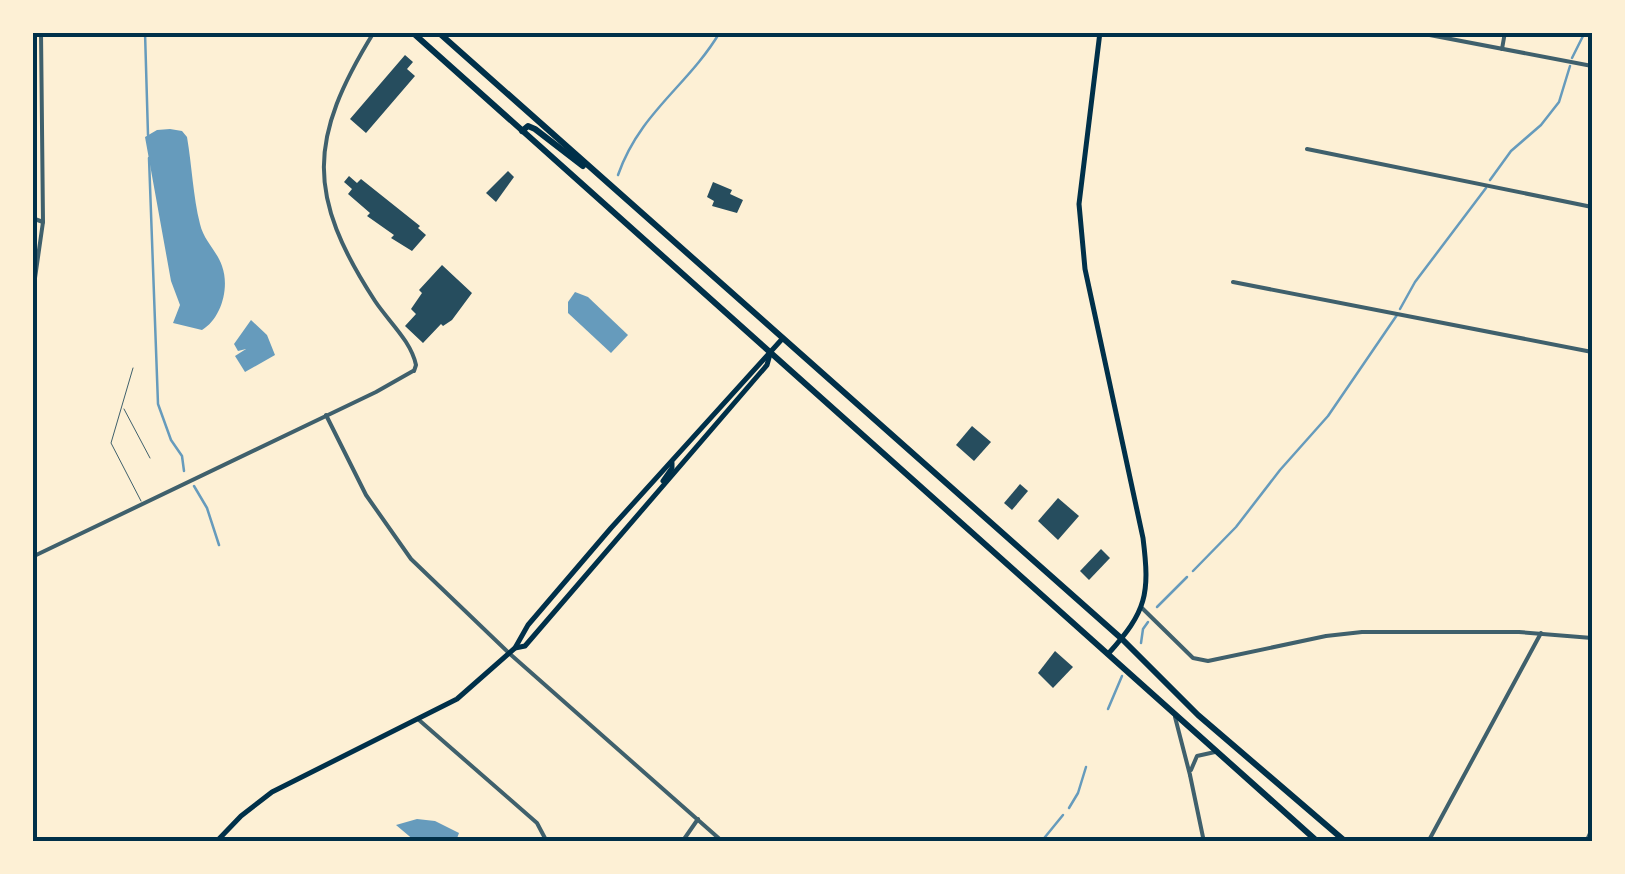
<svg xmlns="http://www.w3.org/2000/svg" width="1625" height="874" viewBox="0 0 1625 874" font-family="'Fira Sans Condensed',sans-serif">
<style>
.water{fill:#669bbc}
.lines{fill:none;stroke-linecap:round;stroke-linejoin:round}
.stream{stroke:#669bbc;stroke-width:2.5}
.building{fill:#264d5e}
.service{stroke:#3f606c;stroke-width:1}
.minor{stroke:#3f606c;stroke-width:4}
.tertiary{stroke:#3f606c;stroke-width:4}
.secondary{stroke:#003049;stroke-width:5}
.primary{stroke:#003049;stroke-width:5}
.trunk{stroke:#003049;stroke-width:6}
.neatline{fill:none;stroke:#003049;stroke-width:4}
</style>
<rect width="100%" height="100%" fill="#fdf0d5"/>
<!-- water -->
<g class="water">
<path d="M170 129 182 131 187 137C192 166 193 196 200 224 204 241 217 251 222 266 230 288 221 319 202 330L173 323 180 305 171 281 145 137 157 130Z"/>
<polygon points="575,292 588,297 628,335 611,353 568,313 568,302"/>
<polygon points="251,320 267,335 275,355 245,372 235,356 246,349 238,351 234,344"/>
<polygon points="417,819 435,821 459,833 456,841 415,841 396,825"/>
</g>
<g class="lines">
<!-- stream -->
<g class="stream">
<polyline points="145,32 148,135"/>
<polyline points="1572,58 1585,32"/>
<polyline points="149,158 158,404 171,440 182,456 184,471"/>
<path d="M618 175C640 112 688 86 720 32"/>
<polyline points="1490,180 1511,151 1541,125 1559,102 1570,66"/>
<polyline points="1400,309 1415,282 1486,188"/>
<polyline points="194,486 207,508 219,545"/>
<polyline points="1193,571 1236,527 1280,470 1328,416 1397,315"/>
<polyline points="1157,607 1187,577"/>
<polyline points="1141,643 1143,629 1148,622"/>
<polyline points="1108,709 1122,676"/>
<polyline points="1069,808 1078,793 1086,767"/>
<polyline points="1041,842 1063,815"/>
</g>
</g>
<!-- building -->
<g class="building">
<polygon points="405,55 413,62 407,69 415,76 366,133 350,119"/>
<polygon points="508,171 514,177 496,202 486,193"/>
<polygon points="349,176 357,183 361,179 420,226 418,228 426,235 412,251 391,238 394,235 367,216 370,213 348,194 352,189 344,182"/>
<polygon points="713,182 732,190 730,194 743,200 737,213 712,206 714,201 707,197"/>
<polygon points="442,265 472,293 452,320 443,326 441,324 423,343 405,326 416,314 411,309 422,293 419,290"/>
<polygon points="972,426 991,442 974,461 956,445"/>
<polygon points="1020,484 1028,491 1012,510 1004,503"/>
<polygon points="1058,498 1079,516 1058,540 1038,521"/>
<polygon points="1101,549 1110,558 1089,580 1080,571"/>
<polygon points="1055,651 1073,667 1053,688 1038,673"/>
</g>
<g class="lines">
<!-- service -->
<g class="service">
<polyline points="133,368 111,443 141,501"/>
<polyline points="124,409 150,458"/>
</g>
<!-- minor -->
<g class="minor">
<path d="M374 32C308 139 306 195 375 301 389 322 411 341 416 365L414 371"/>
<polyline points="1414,32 1592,66"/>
<polyline points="1502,49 1505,32"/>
<polyline points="1307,149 1592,207"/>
<polyline points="1233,282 1592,352"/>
<polyline points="326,415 366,495 411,559 510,654 723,842"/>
<polyline points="1142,608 1193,658 1208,661 1326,636 1362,632 1519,632 1592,638"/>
<polyline points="1175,717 1190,775"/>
<polyline points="419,720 537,823 547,842"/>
<polyline points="1191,770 1197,756 1215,752"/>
<polyline points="682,842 698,819"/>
<polyline points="1428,842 1541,633"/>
</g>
<!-- tertiary -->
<g class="tertiary">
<polyline points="32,218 43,222"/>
<polyline points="32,299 43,222 41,32"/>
<polyline points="32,557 376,392 413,371"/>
<polyline points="1190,775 1204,842"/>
<polyline points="1586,842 1592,829"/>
</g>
<!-- secondary -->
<path class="secondary" d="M1100 32 1079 204 1085 269 1143 538C1150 594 1147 611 1108 654"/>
<!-- primary -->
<g class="primary">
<polyline points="663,481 672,468 672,463"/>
<polyline points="515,648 528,625 611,528 783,338"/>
<polyline points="216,842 241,816 272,792 457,699 515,648 525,646 767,365 770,354"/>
</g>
<!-- trunk -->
<g class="trunk">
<polyline points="412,32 1318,842"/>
<polyline points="438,32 1122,639 1198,715 1346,842"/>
<polyline points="522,131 528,126 535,129 583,166"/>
</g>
</g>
<!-- border -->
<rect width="1625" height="874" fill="none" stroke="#fdf0d5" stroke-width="70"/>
<rect x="35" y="35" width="1555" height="804" class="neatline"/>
</svg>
